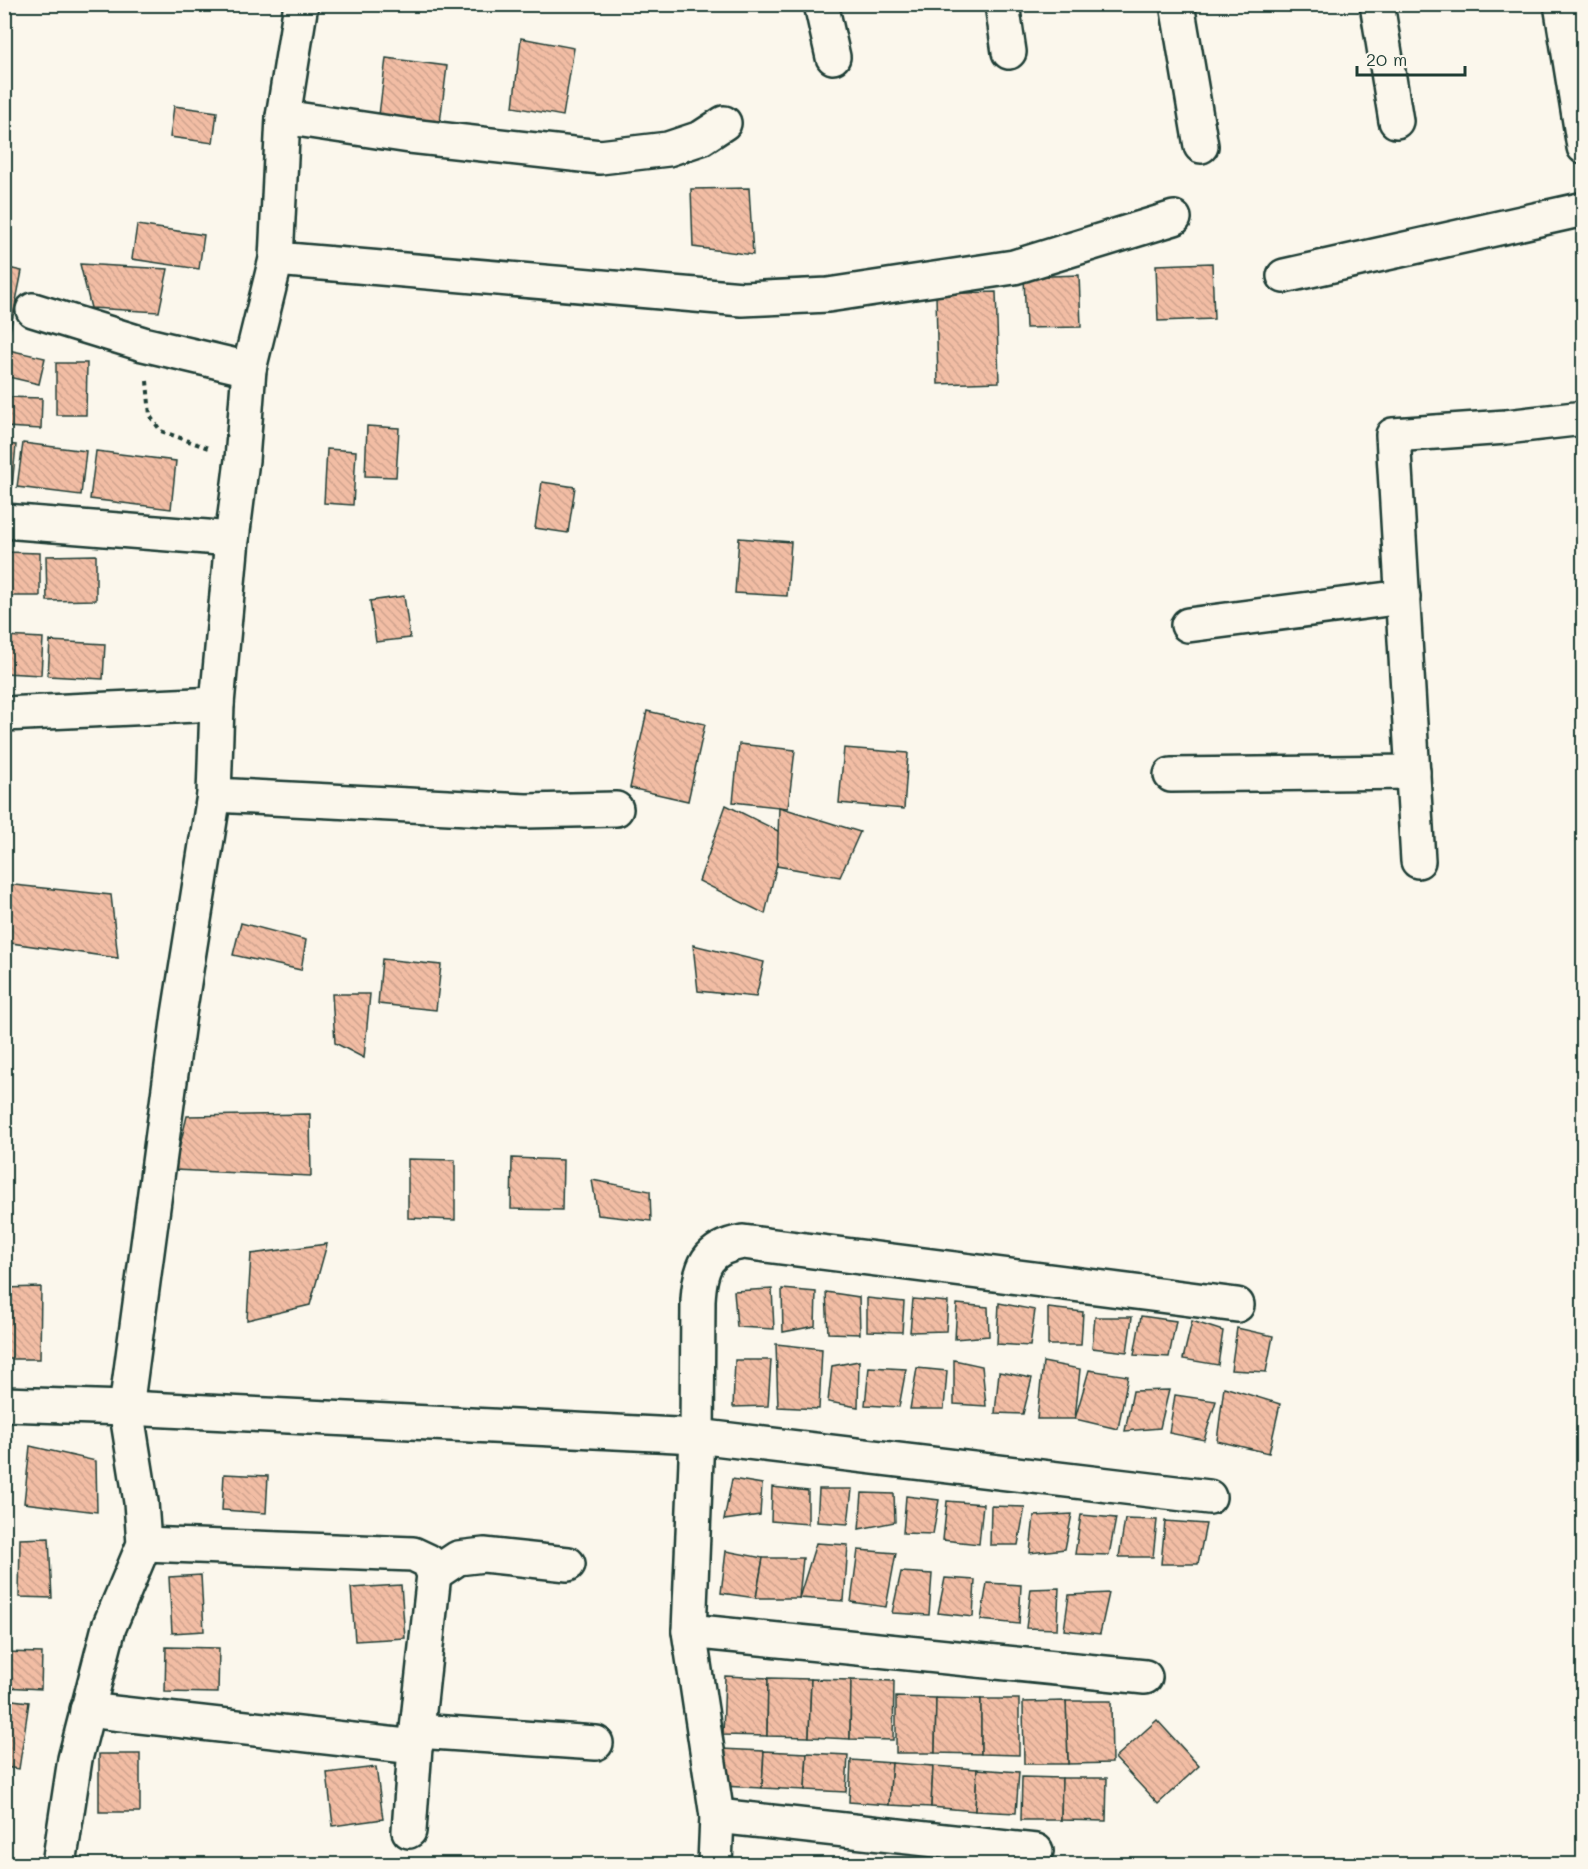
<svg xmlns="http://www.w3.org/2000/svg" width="1588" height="1869" viewBox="0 0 1588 1869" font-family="Mali,sans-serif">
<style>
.building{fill:url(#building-back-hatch);stroke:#1f3d34;stroke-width:1.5}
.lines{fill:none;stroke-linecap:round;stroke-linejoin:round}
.minor-casing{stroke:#1f3d34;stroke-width:38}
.path{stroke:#1f3d34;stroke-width:4;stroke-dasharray:4.5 4.5;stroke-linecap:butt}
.minor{stroke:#fbf7ec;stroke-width:33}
</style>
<defs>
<pattern id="building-back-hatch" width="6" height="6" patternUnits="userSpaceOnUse" patternTransform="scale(1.5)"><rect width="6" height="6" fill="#f2bda4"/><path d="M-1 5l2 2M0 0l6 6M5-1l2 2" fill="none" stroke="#cfa38e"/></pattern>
</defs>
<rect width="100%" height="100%" fill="#fbf7ec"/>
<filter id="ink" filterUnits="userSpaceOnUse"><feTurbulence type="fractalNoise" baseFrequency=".0167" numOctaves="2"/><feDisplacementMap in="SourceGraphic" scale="12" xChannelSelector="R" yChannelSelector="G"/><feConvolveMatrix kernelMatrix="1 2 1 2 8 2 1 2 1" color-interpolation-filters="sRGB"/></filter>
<g filter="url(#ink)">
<!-- building -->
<g class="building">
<polygon points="521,38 574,48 563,116 513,107"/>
<polygon points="386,58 447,66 440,123 379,115"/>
<polygon points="174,106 217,112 213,143 170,137"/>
<polygon points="749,188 753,255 693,247 691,189"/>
<polygon points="137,225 204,235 199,269 132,259"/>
<polygon points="1212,263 1214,319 1158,321 1156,265"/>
<polygon points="80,264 168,269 159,312 91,308"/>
<polygon points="4,267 22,271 10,331 4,330"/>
<polygon points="1079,275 1081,327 1026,328 1024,277"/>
<polygon points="996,292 999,382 938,384 936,294"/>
<polygon points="4,349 45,358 39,384 4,376"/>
<polygon points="56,363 87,363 86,415 56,415"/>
<polygon points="6,397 42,398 41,429 5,427"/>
<polygon points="367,426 399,428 396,477 365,476"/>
<polygon points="23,443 86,451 81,495 17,487"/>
<polygon points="4,444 16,445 12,487 4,487"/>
<polygon points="327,449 356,451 353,505 324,503"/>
<polygon points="96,451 176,461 171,509 90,499"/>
<polygon points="542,482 575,487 568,533 535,528"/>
<polygon points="739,538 791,542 787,596 735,593"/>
<polygon points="4,552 40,553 40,596 4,596"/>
<polygon points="96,555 96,600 47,601 46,556"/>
<polygon points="404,596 410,638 376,642 370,601"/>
<polygon points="4,636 43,638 41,675 4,673"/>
<polygon points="50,641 105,644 103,679 48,676"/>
<polygon points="647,711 705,724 688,801 630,788"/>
<polygon points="739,744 795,750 788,808 733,802"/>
<polygon points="844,748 908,753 904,809 839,803"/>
<polygon points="726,805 784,834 765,914 699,881"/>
<polygon points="779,807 860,832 840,877 777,866"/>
<polygon points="4,884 111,895 118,958 4,942"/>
<polygon points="241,923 306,940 301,970 233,955"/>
<polygon points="693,945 764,962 756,997 698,991"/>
<polygon points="382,959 441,965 436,1010 378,1004"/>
<polygon points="332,994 370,994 364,1058 335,1043"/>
<polygon points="310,1114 311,1176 174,1170 187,1116"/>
<polygon points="512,1158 563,1160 562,1210 511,1209"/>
<polygon points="408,1159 455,1160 455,1220 408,1218"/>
<polygon points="592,1180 650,1191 651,1221 598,1215"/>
<polygon points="327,1244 310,1305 247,1320 251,1254"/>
<polygon points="41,1287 40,1359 4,1359 4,1288"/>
<polygon points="772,1289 774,1329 737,1327 734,1291"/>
<polygon points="782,1289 816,1292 815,1326 783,1332"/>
<polygon points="826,1292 859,1297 860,1334 828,1333"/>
<polygon points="867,1298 904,1302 902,1332 867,1331"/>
<polygon points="913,1299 948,1302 946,1331 910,1332"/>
<polygon points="999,1303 1035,1310 1030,1346 997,1344"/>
<polygon points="957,1304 988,1307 989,1336 955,1339"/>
<polygon points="1048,1308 1083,1312 1081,1345 1048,1345"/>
<polygon points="1141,1316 1176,1321 1169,1357 1134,1355"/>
<polygon points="1095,1317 1132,1317 1127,1352 1092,1348"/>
<polygon points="1192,1321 1223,1331 1218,1365 1183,1359"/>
<polygon points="1237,1328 1273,1336 1266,1372 1231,1370"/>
<polygon points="776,1344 822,1349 819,1409 778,1407"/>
<polygon points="735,1360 771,1360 768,1406 733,1407"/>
<polygon points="954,1360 982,1366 986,1406 954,1404"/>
<polygon points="859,1361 858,1407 828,1402 832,1366"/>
<polygon points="1043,1362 1080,1369 1075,1419 1037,1419"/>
<polygon points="869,1367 906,1369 899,1407 865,1405"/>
<polygon points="917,1368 947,1371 944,1409 910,1409"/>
<polygon points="1089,1370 1128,1376 1118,1429 1075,1419"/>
<polygon points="999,1372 1032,1378 1023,1414 995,1413"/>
<polygon points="1224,1387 1280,1404 1269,1453 1217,1441"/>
<polygon points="1169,1390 1160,1428 1125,1431 1133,1391"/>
<polygon points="1175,1395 1216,1401 1204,1440 1169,1433"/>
<polygon points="30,1446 96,1461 97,1512 24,1503"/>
<polygon points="224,1474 268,1476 266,1513 222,1510"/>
<polygon points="732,1479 762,1484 760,1515 724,1520"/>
<polygon points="772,1487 808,1491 808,1524 771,1521"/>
<polygon points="819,1489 852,1489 848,1524 817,1522"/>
<polygon points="862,1493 894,1494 895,1522 859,1529"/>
<polygon points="906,1496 939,1500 933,1534 903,1533"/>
<polygon points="947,1501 983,1504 979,1544 943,1540"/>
<polygon points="991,1506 1025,1507 1018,1545 990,1545"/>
<polygon points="1072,1514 1065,1549 1030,1553 1034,1516"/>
<polygon points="1081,1515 1116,1518 1109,1555 1075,1554"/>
<polygon points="1125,1519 1157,1520 1153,1557 1119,1557"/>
<polygon points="1165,1521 1206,1524 1198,1564 1161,1564"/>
<polygon points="49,1538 52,1598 19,1597 20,1539"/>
<polygon points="816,1543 848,1545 844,1601 799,1598"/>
<polygon points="858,1550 896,1553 886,1607 851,1602"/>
<polygon points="726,1551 763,1558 756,1598 721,1593"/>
<polygon points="763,1558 803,1558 799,1598 756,1598"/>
<polygon points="901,1572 932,1574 929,1615 892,1613"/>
<polygon points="201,1575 204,1631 172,1633 169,1577"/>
<polygon points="945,1578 975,1580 973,1617 938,1613"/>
<polygon points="987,1583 1021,1585 1019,1624 981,1620"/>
<polygon points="401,1585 405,1638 355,1641 351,1588"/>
<polygon points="1059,1588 1057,1629 1026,1628 1031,1589"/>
<polygon points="1109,1593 1100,1634 1064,1630 1069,1595"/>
<polygon points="166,1647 219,1648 218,1693 165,1692"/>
<polygon points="4,1652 42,1653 41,1689 4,1687"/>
<polygon points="725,1676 768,1678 767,1736 723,1735"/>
<polygon points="768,1678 811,1679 809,1737 767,1736"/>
<polygon points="811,1679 851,1680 850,1739 809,1737"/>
<polygon points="851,1680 894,1681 893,1740 850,1739"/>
<polygon points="896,1697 936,1698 935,1753 896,1753"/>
<polygon points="936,1698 981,1699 981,1754 935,1753"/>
<polygon points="4,1699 29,1702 19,1769 4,1767"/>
<polygon points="981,1699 1019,1699 1019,1755 981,1754"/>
<polygon points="1066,1701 1111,1701 1112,1763 1068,1764"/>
<polygon points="1066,1701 1068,1764 1024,1764 1023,1702"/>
<polygon points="1157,1720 1199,1766 1158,1804 1115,1758"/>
<polygon points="721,1749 764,1751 762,1788 720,1786"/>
<polygon points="764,1751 807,1753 805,1790 762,1788"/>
<polygon points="807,1753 848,1755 846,1792 805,1790"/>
<rect x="99" y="1754" width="41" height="58"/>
<polygon points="851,1760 892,1763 889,1805 849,1802"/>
<polygon points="892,1763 933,1766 931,1807 889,1805"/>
<polygon points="933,1766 977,1769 975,1811 931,1807"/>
<polygon points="376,1767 383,1819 333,1826 327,1773"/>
<polygon points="977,1769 1019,1772 1016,1813 975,1811"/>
<polygon points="1022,1777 1062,1778 1061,1820 1021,1820"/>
<polygon points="1062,1778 1107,1778 1106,1821 1061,1820"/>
</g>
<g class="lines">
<!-- minor casing -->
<g class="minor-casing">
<g id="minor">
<polyline points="821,4 833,57"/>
<polyline points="1002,4 1009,52"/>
<polyline points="1177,4 1201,146"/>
<polyline points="1377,4 1396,121"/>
<polyline points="1561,4 1584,147"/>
<polyline points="283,117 410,136 600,157 668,149 701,138 724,123"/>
<polyline points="276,259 742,299 828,295 1014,267 1174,218"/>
<polyline points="1284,276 1584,209"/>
<polyline points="33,310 143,344 249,369"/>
<polyline points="4,521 232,539"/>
<polyline points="1188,625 1403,597"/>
<polyline points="4,714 217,704"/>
<polyline points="1171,775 1413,772"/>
<polyline points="214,795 526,811 616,809"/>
<polyline points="1418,861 1393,435 1506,427 1584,418"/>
<polyline points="4,1404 126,1408 697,1436 1209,1497"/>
<polyline points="144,1544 413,1554 428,1561 434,1574 415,1747 409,1831"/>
<polyline points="434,1574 458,1558 484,1555 568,1564"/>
<polyline points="689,1631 1145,1677"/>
<polyline points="87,1710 415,1747"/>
<polyline points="417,1731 596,1743"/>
<polyline points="717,1816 1036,1851"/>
<polyline points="59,1864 75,1759 109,1627 144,1544 141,1502 126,1408 179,1014 214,795 217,704 232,539 242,460 249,369 276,259 283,117 301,4"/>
<path d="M715 1864 717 1816 689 1631 697 1436 698 1300C700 1266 707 1248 743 1242L1237 1305"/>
</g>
</g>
<!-- path -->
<polyline class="path" points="147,381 150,416 161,431 208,448"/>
<!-- minor -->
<use href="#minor" class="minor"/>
</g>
</g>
<!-- margin -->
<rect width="1588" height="1869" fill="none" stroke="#fbf7ec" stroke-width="24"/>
<rect x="12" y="12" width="1564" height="1845" fill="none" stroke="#1f3d34" stroke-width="2" filter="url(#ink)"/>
<!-- scale -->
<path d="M1357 66v9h108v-9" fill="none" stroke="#1f3d34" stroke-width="3"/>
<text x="1366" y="66" font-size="18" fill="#1f3d34" stroke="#fbf7ec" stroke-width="4.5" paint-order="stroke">20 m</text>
</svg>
